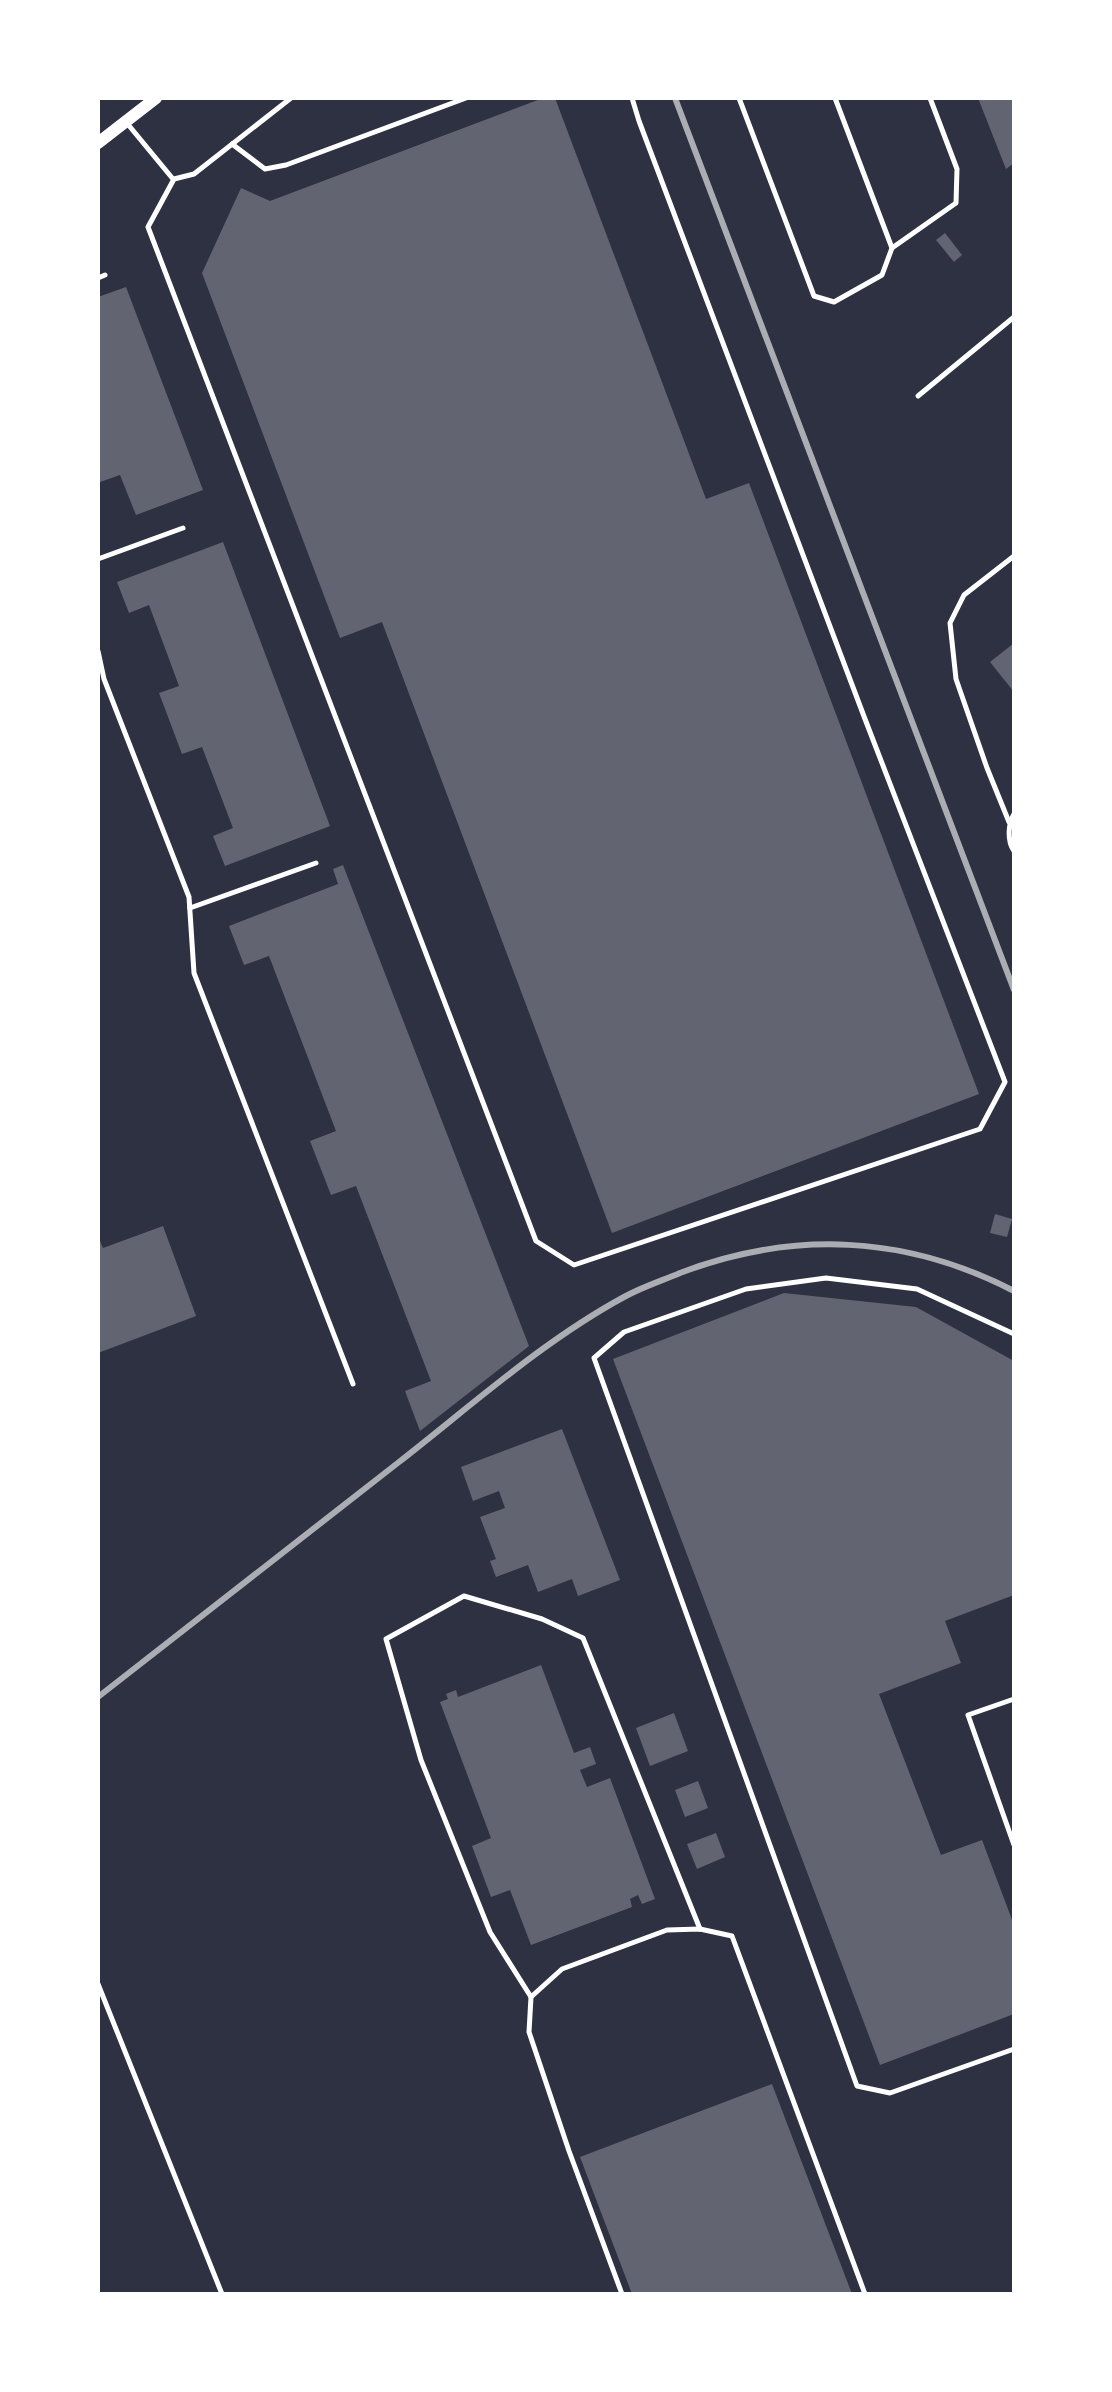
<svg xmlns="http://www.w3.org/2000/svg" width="1112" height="2392" viewBox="0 0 1112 2392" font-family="Barlow,sans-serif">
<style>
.building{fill:#626471}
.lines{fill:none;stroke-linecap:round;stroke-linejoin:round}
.service{stroke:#fff;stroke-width:5}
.secondary{stroke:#fff;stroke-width:12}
.rail{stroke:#abadb3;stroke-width:6}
</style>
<rect width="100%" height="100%" fill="#2d3142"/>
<!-- building -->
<g class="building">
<polygon points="543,98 555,98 706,499 749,483 979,1094 612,1233 382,622 340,638 202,273 241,188 270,201"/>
<polygon points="978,98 1014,98 1014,163 1006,169"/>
<polygon points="945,233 962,255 954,262 936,240"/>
<polygon points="126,287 203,490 136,515 120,475 100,482 98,477 98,297"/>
<polygon points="223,542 330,826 225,866 213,836 233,828 202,747 182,754 159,693 179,686 149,605 129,613 117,582"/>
<polygon points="1014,643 1014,692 990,662"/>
<polygon points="343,865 529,1346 420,1431 405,1391 431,1381 356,1186 331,1195 310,1141 336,1131 269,956 244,965 229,926 338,884 333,869"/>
<polygon points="995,1214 1012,1219 1007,1237 990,1233"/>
<polygon points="163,1226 196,1316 98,1353 98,1236 103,1248"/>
<polygon points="784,1293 916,1307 1014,1361 1014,1595 945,1621 961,1663 879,1694 941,1855 982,1840 1014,1925 1014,2014 880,2065 613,1359"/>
<polygon points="562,1429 620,1580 578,1596 572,1579 538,1592 528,1565 496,1577 490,1561 496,1559 480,1517 505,1508 499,1491 473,1501 461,1467"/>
<polygon points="541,1665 574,1753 590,1747 596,1764 580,1770 587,1787 610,1778 655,1899 642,1904 638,1895 630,1899 632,1907 531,1945 510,1890 491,1897 472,1846 491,1838 440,1702 448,1699 446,1694 456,1690 458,1697"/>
<polygon points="674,1713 688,1751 650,1766 636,1728"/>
<polygon points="698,1781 708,1808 685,1817 675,1790"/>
<polygon points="716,1833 725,1857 697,1869 687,1844"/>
<polygon points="772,2084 852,2294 632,2294 580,2157"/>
</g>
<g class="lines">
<!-- service -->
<g class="service">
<polyline points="291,98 194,174 174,179 148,227 536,1241 574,1265 980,1129 1005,1082 865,719 639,121 632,98"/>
<polyline points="739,98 814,296 834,302 882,275 892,248"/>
<polyline points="835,98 892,248 956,203 957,169 930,98"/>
<polyline points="126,122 173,179"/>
<polyline points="232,144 265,169 286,165 466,98"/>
<polyline points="98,278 105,275"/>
<polyline points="918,396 1014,317"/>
<polyline points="98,559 183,528"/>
<polyline points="98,651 104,679 189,897 194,973 353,1384"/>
<path d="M1014 814C1008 824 1007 841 1014 851"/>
<polyline points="1009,822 987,768 956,679 950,623 964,595 1014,556"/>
<polyline points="190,908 316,863"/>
<polyline points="1014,1334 917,1289 826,1278 746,1289 624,1332 594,1358 857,2086 890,2093 1014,2049"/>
<polyline points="1014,1699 968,1715 1014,1845"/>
<polyline points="98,1984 222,2294"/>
<polyline points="531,1997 490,1932 421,1760 386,1639 464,1596 542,1619 583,1638 700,1929"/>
<polyline points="622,2294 569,2151 529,2032 531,1997 562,1969 667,1930 700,1929 732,1936 865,2294"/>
</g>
<!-- secondary -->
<polyline class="secondary" points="98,143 156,98"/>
<!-- rail -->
<g class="rail">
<polyline points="675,98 1014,990"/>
<path d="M98 1697C199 1619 299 1540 399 1462 472 1405 543 1341 624 1297 642 1287 661 1281 680 1273 793 1230 906 1235 1014 1291"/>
</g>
</g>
<!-- border -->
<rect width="1112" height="2392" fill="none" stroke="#ffffff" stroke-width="200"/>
</svg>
